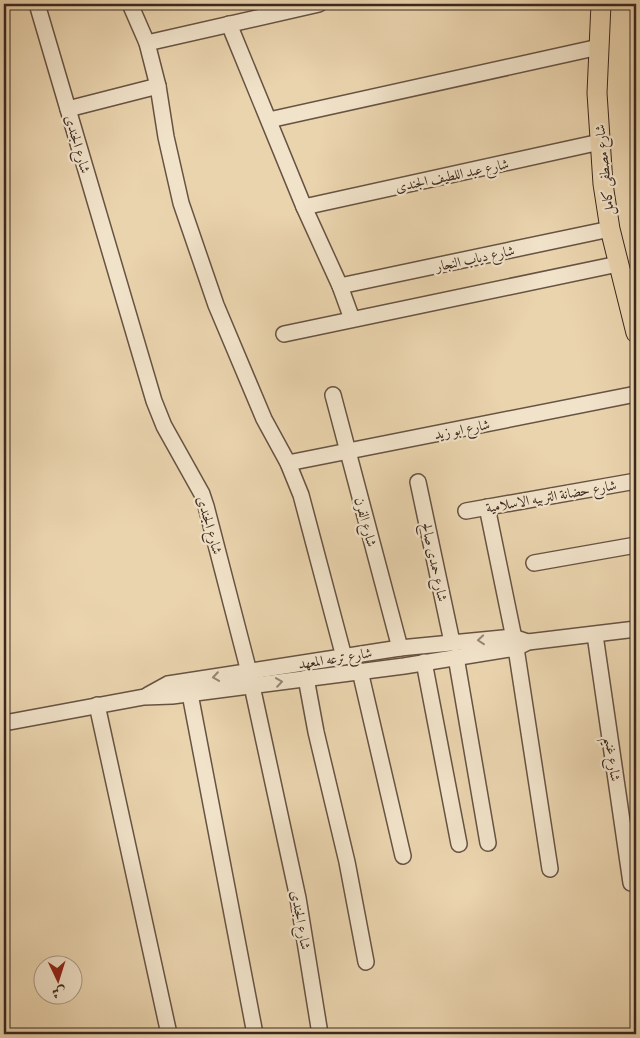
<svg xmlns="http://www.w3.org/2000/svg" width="640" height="1038" viewBox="0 0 640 1038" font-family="Vollkorn,Amiri,serif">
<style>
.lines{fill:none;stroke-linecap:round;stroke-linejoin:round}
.minor-casing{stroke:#675343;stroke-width:18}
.major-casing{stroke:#3b281f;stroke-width:21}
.minor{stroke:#f1e3ca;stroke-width:15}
.major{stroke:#ead4ae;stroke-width:19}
.oneway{stroke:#968674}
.labels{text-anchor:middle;stroke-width:4.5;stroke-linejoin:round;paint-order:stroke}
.street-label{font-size:14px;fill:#3b281f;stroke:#f1e3ca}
</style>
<rect width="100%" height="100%" fill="#ead4ae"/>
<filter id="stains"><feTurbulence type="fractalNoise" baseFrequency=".004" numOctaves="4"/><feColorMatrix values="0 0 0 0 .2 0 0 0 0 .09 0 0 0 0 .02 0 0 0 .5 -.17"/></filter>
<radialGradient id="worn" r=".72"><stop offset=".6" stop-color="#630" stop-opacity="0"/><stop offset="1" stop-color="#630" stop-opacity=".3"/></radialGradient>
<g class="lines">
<!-- minor casing -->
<g class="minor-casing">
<g id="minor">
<polyline points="37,4 154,401 164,426 202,494 206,506 249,672 298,898 320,1034"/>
<polyline points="130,4 147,43 158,86 166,137 181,203 216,305 264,419 288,463 301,495 344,657"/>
<polyline points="229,24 304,207 340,286 352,319"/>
<polyline points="147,43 319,4"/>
<polyline points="68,109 158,86"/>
<polyline points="269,120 599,47"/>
<polyline points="304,207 600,142"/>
<polyline points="340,286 610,229"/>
<polyline points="284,334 618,264"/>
<polyline points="333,395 400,648"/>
<polyline points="288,463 636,394"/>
<polyline points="418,482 452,642"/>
<polyline points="487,507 516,648 550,869"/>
<polyline points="466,511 636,481"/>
<polyline points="534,563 636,545"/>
<polyline points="595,635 631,883"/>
<polyline points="456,657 488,843"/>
<polyline points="424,662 459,844"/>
<polyline points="360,671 403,856"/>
<polyline points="306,678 316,732 347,862 366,962"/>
<polyline points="190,694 255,1034"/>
<polyline points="148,695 168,684 400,648 513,637 528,642"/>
<polyline points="97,705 169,1034"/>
<polyline points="4,723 144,697 172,696 404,666 516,648 528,642 636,629"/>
</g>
</g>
<!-- major casing -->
<g class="major-casing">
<polyline id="major" points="601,4 597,93 603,184 610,229 636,333"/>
</g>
<!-- minor -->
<use href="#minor" class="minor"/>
<!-- major -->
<use href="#major" class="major"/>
</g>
<!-- one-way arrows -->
<defs><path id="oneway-chevron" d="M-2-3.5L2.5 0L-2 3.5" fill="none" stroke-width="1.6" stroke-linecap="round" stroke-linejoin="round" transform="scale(1.25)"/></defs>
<g class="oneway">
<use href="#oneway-chevron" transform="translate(481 640) rotate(175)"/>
<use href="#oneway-chevron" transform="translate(216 677) rotate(172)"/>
<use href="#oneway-chevron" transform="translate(279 682) rotate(-8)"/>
</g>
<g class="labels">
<!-- street labels -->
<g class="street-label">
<text transform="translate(78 144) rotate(74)" y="5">شارع الجندى</text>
<text transform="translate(604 170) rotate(-96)" y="5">شارع مصطفى كامل</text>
<text transform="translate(452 175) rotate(-12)" y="5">شارع عبد اللطيف الجندى</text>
<text transform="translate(475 258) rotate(-12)" y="5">شارع دياب النجار</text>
<text transform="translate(462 429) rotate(-11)" y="5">شارع ابو زيد</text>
<text transform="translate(551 496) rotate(-10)" y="5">شارع حضانة التربيه الاسلامية</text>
<text transform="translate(366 522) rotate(75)" y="5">شارع الفرن</text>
<text transform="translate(210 525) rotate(74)" y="5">شارع الجندى</text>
<text transform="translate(435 562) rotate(78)" y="5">شارع حمدى صالح</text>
<text transform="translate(335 658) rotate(-9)" y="5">شارع ترعه المعهد</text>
<text transform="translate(613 759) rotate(82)" y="5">شارع غنيم</text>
<text transform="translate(301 920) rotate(80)" y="5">شارع الجندى</text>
</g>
</g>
<!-- margin -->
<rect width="640" height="1038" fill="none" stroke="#ead4ae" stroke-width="20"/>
<rect x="5" y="5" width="630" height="1028" fill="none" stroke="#3b281f" stroke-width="2.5"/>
<rect x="10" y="10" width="620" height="1018" fill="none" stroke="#3b281f"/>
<!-- north arrow -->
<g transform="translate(58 980) rotate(176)"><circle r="24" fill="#f1e3ca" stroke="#a89886"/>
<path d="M0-4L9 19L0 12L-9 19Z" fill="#8f2418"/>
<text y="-8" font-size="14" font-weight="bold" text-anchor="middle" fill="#3b281f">ش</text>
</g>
<rect width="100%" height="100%" filter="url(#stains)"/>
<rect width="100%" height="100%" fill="url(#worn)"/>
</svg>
